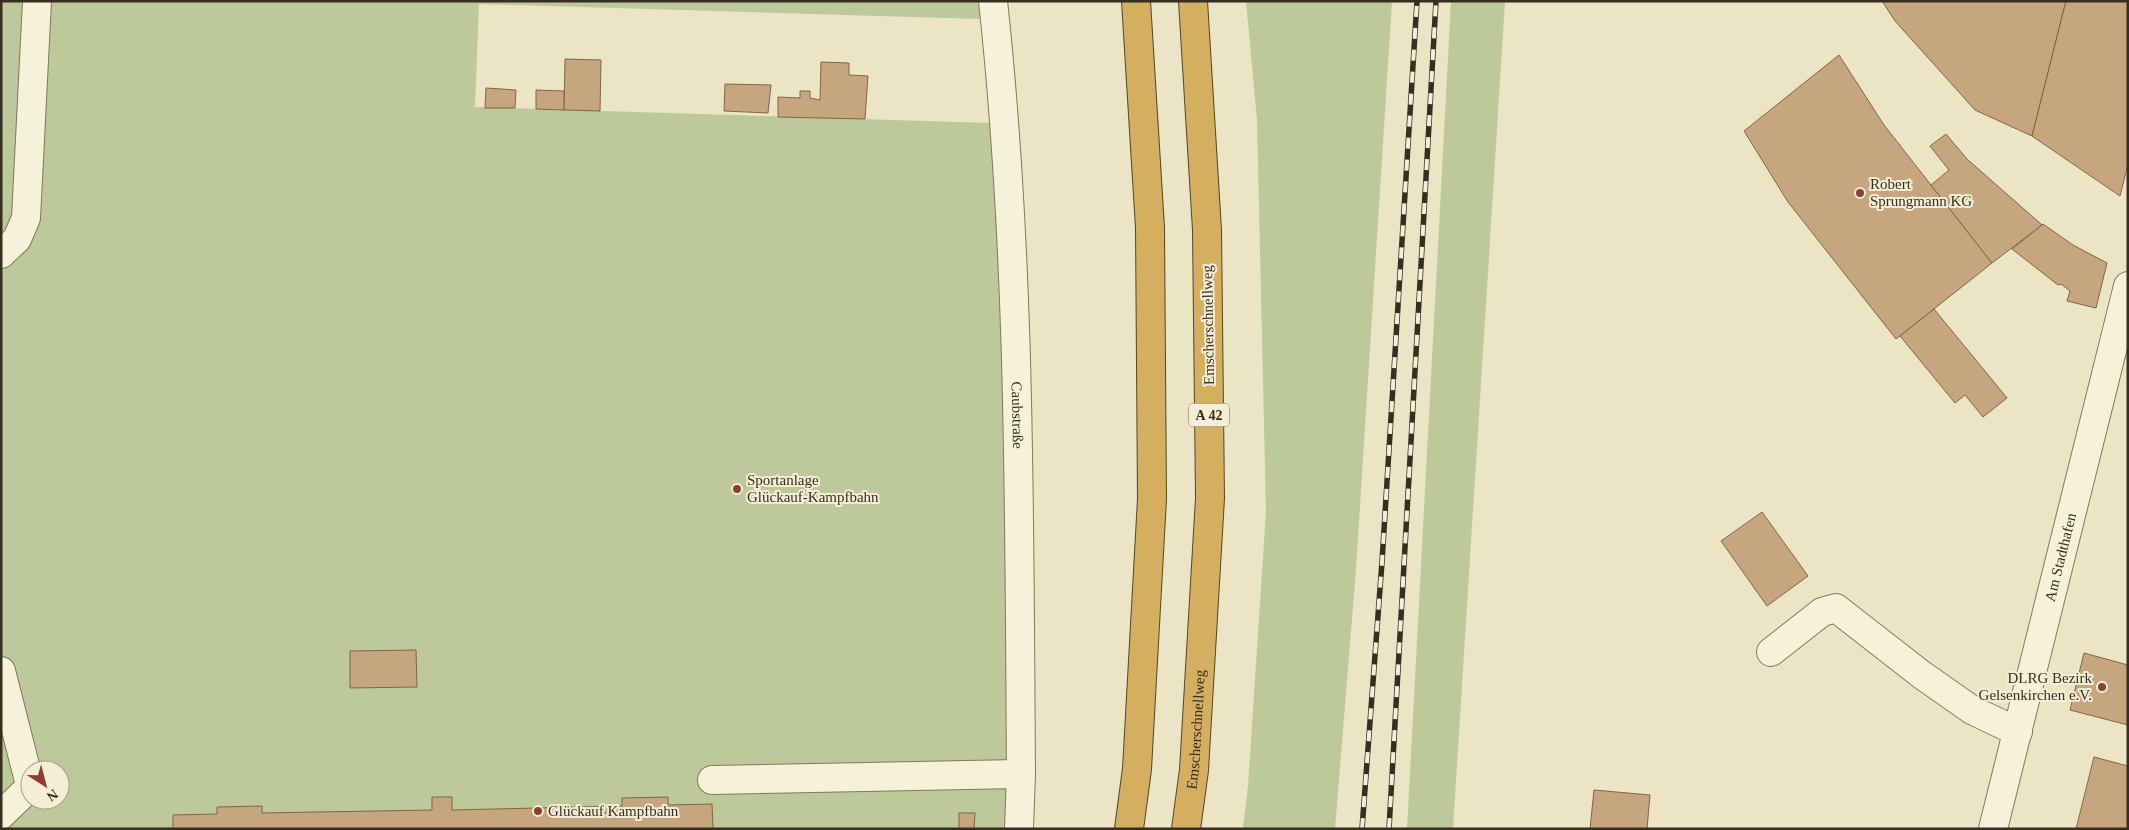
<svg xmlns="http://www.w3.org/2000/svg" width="2129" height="830" viewBox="0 0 2129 830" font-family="'Times New Roman',serif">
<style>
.green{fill:#bdc89b;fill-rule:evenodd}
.building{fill:#c6a67f;stroke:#826545}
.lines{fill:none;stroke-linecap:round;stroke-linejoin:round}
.minor-casing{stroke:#85775d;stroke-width:30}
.highway-casing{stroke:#534531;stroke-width:30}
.minor{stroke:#f6f1d9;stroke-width:28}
.highway{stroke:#d3af5f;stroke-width:28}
.rail-casing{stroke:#362e20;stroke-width:5.5}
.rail{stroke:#f3eed5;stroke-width:4;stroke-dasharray:11;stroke-linecap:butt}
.poi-dot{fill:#8f3e32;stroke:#f3eed5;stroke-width:2}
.labels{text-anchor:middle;stroke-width:4;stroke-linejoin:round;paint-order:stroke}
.shield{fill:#f3eed5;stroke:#6f6856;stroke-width:1}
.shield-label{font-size:14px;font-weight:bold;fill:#362e20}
.poi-label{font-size:15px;fill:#362e20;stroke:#f3eed5;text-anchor:start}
.street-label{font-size:15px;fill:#362e20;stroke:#f3eed5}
</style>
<rect width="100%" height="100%" fill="#ebe5c6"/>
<!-- green -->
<g class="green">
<path d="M1 1H978L980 19 479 4 475 107 991 123 1011 436 1010 829H1ZM30 770H60V800H30Z"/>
<polygon points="1246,1 1392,1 1356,569 1335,829 1243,829 1248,786 1266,512 1257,120"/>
<polygon points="1451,1 1505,1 1453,829 1407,829"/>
</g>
<!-- building -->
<g class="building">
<polygon points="1882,1 2066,1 2032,136 1975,110 1895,21"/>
<polygon points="2066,1 2128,1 2128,164 2120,196 2032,136"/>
<polygon points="1839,55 1884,125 1992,263 1896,339 1788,202 1744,131"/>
<polygon points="565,59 601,60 600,111 564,110"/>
<polygon points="821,62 849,63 849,75 868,76 865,119 778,117 778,97 800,98 800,91 810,91 810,98 820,100"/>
<polygon points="725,84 771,85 768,113 724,111"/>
<polygon points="486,88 516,90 515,108 485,108"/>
<polygon points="536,90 564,91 564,110 536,109"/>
<polygon points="1946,134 1967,159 2042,225 1992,263 1931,185 1949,170 1930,146"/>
<polygon points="2043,224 2073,245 2107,263 2096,308 2067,301 2070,291 2061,284 2058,285 2012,249"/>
<polygon points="1934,309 2007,398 1983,417 1965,395 1955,403 1900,336"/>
<polygon points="1762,512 1808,576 1767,606 1721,541"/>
<polygon points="416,650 417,687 350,688 350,651"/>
<polygon points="2084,653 2128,665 2128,725 2070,710"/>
<polygon points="2094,757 2128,766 2128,829 2076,829"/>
<polygon points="1594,790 1650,795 1647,829 1590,829"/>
<polygon points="432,797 452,797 452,810 622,806 622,798 668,797 668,805 712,804 713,829 173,829 173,815 217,814 217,807 262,806 262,813 432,810"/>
<polygon points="959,813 975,813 974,829 959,829"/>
</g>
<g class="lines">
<!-- minor casing -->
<g class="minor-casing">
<g id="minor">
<path id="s1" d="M993 1C1021 258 1019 516 1021 774L1019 829"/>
<polyline points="1,254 17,239 26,218 37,1"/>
<polyline points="1771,652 1822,612 1836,608 1922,675 1972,710 2018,732"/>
<polyline points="1,671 30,785"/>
<polyline points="712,780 1021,774"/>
<polyline points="1,815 30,787"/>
<path id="s2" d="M1993 829 2128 286"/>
</g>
</g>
<!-- highway casing -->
<g class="highway-casing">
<g id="highway">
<polyline points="1129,829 1137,769 1152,499 1150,228 1136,1"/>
<path id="s3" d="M1186 829 1194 770 1210 498 1207 230 1193 1"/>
</g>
</g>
<!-- minor -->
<use href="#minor" class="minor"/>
<!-- highway -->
<use href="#highway" class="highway"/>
<!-- rail casing -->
<g class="rail-casing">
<g id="rail">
<polyline points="1362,829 1382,562 1417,1"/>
<polyline points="1389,829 1436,1"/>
</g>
</g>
<!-- rail -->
<use href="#rail" class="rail"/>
</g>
<!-- markers -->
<g class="poi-dot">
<circle cx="1860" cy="193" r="5"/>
<circle cx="737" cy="489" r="5"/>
<circle cx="2102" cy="687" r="5"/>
<circle cx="538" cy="811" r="5"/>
</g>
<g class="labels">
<!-- shield labels -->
<rect class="shield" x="1189" y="403.5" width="40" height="23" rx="4"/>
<g class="shield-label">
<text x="1209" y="420">A 42</text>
</g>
<!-- poi labels -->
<g class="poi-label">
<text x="1870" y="189">Robert<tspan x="1870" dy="17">Sprungmann KG</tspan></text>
<text x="747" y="485">Sportanlage<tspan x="747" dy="17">Glückauf-Kampfbahn</tspan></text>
<text x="2092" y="683" text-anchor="end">DLRG Bezirk<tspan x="2092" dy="17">Gelsenkirchen e.V.</tspan></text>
<text x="548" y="816">Glückauf Kampfbahn</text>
</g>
<!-- street labels -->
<g class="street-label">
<text transform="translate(1208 325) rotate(-91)" y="5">Emscherschnellweg</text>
<text dy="5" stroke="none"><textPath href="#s1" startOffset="415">Caubstraße</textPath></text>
<text dy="5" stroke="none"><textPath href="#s2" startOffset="280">Am Stadthafen</textPath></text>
<text dy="5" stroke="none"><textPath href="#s3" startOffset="100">Emscherschnellweg</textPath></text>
</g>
</g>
<!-- border -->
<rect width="2129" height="830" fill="none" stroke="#362e20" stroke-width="5"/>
<!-- north arrow -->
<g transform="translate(45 785) rotate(144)"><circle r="24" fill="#f3eed5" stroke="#a7a18d"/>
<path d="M0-4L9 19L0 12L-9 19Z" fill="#8f3e32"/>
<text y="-8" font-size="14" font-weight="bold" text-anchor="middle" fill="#362e20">N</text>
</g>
</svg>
